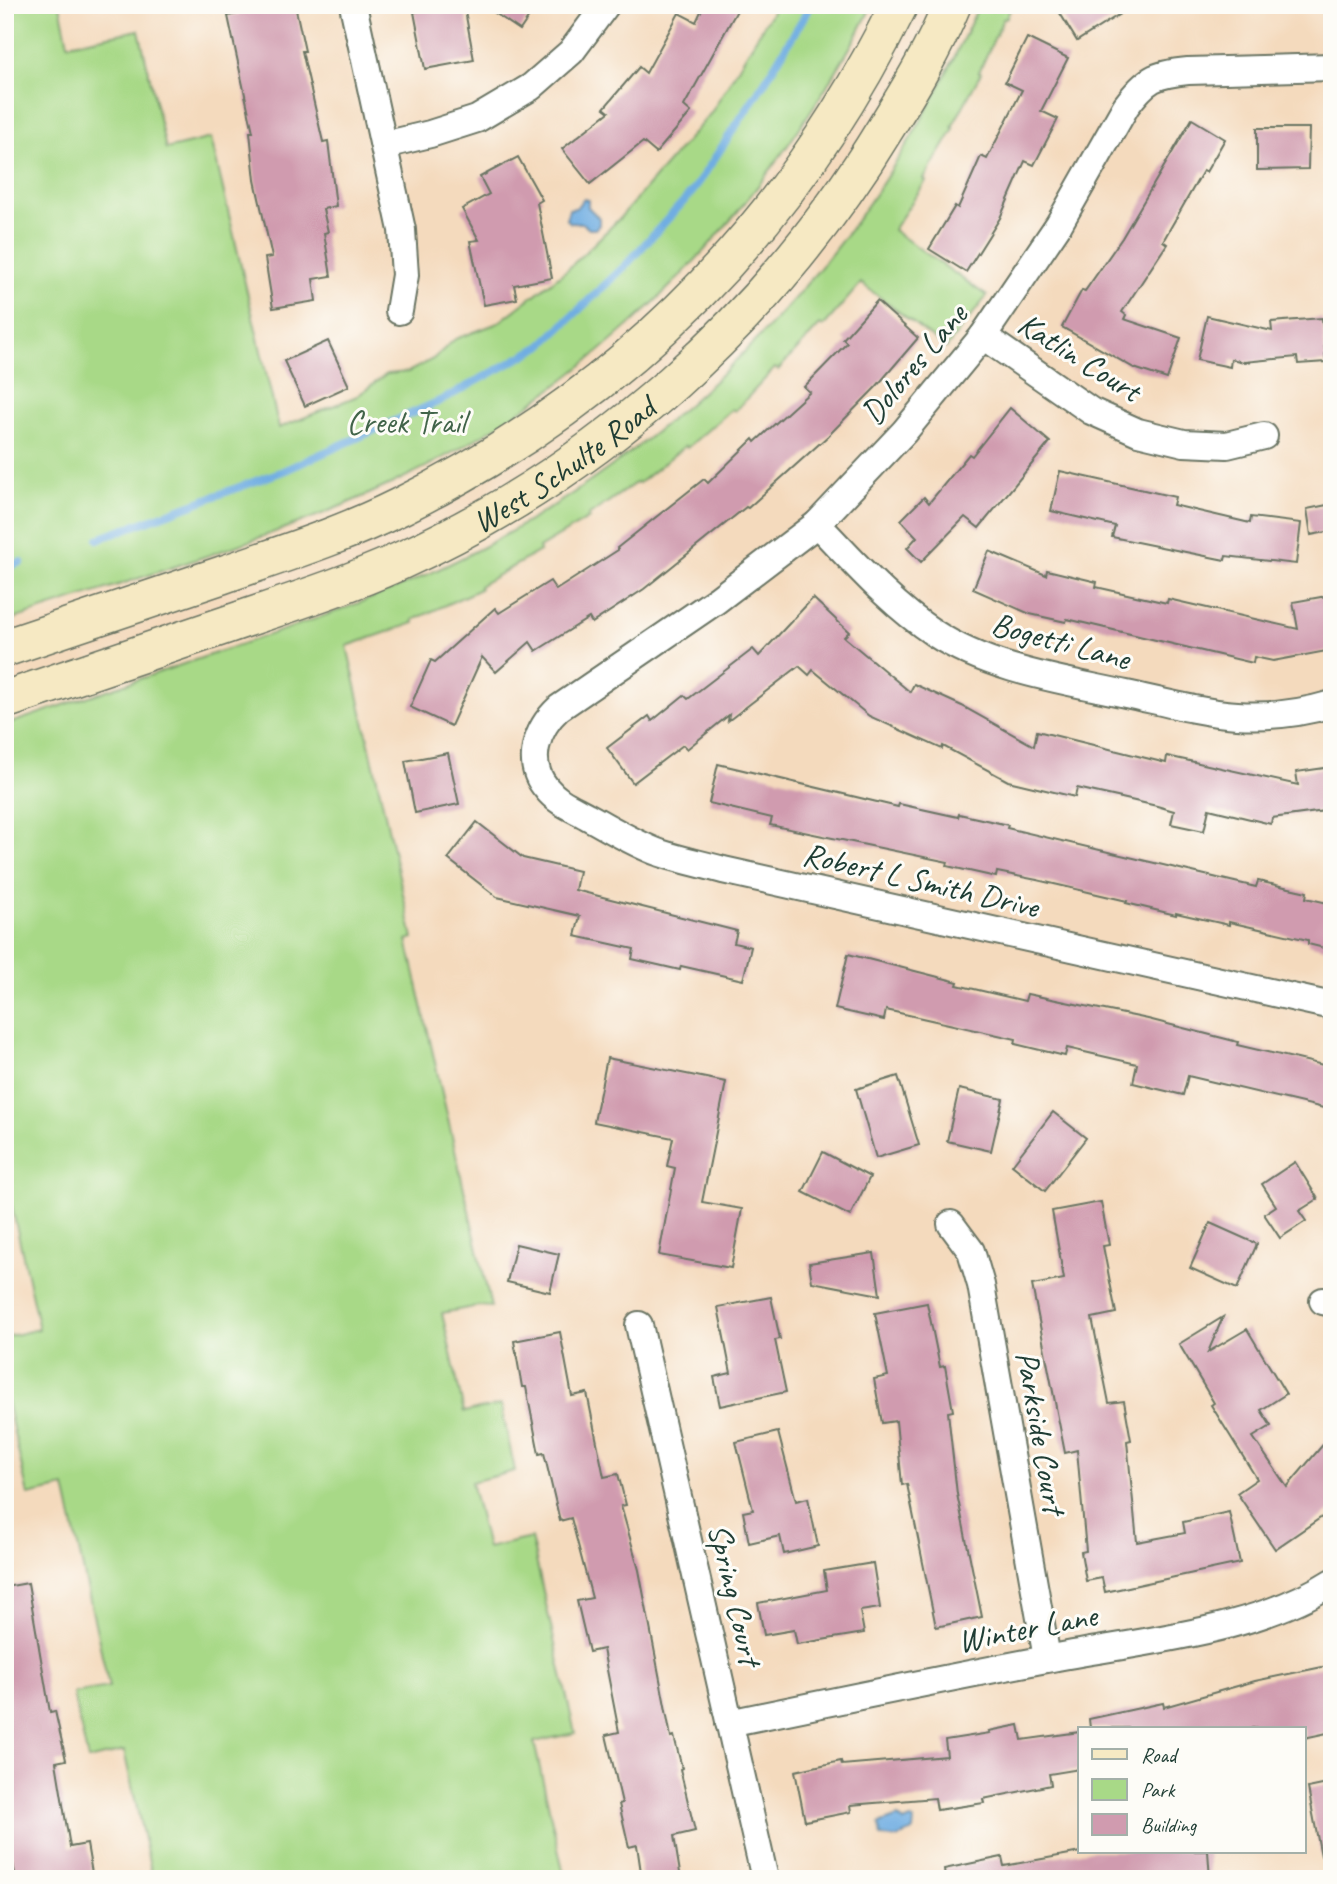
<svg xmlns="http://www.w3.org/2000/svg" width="1337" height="1884" viewBox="0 0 1337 1884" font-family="Caveat,sans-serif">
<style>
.green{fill:#a8d987;stroke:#648b5e;stroke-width:2}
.water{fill:#70ade2;stroke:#48758b;stroke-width:2}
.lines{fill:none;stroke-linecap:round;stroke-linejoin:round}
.stream{stroke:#70ade2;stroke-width:8}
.building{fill:#d09baf}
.minor-casing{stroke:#6a7464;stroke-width:30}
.secondary-casing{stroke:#6a7464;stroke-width:40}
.minor{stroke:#fff;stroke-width:26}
.secondary{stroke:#f6e9c3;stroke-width:37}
.labels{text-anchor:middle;stroke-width:6;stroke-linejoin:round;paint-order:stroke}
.street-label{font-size:33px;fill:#1f3d34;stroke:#fdfcf7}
.park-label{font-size:33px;fill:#416449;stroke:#fdfcf7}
</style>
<rect width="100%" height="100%" fill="#fdfcf7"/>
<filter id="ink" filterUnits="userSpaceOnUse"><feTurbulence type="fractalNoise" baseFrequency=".0143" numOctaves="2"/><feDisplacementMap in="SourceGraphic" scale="14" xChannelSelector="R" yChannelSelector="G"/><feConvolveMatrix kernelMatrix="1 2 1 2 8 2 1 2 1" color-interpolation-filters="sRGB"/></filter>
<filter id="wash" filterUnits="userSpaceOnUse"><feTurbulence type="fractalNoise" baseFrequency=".00686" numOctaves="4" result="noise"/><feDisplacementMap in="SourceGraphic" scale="28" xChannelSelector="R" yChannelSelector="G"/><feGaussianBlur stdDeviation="1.57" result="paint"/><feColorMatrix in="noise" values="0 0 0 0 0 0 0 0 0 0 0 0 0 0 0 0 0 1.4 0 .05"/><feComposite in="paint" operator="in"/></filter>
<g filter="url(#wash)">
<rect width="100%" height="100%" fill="#f4dabd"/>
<!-- green -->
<g class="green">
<path d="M5 5H60L68 44 139 30 166 149 211 138 279 428 357 396 387 374 408 372 433 359 455 339 498 323 568 269 618 220 711 113 776 5H872C856 40 835 74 814 106 712 267 564 404 391 484 269 541 133 579 5 622Z"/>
<path d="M979 5H1012L1007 17 1003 19 979 72 981 73 952 127 954 129 924 179 926 181 893 230 987 296 946 348 861 283 823 327 820 325 778 370 775 368 735 411 732 409 687 448 685 446 639 483 637 482 588 516 589 518 539 548 540 551 479 586 480 589 413 620 414 623 347 646 413 938 407 940 491 1307 479 1306 442 1313 464 1412 501 1405 515 1471 471 1482 487 1548 531 1538 575 1733 534 1742 565 1879H153L124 1751 88 1760 73 1693 109 1687 65 1487 28 1495 5 1393V1337L39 1329 5 1175V725C83 699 161 672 239 645 307 622 374 600 439 569 638 475 810 314 919 124 941 85 961 45 979 5Z"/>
</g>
<!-- water -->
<g class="water">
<polygon points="583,199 588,200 588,207 599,218 599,225 595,229 589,229 582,223 571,223 566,219 569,209 576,208"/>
<polygon points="898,1817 904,1822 911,1819 914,1821 913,1831 897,1838 881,1837 879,1824"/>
</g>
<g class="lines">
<!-- stream -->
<g class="stream">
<polyline points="98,539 283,471 442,400 541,346 626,265 693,191 766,80 811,5"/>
<polyline points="5,568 21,562"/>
</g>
</g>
<g id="blocks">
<!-- building -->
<g class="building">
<polygon points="279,5 295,5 305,51 302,51 323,142 328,141 336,206 323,209 328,232 324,233 331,276 313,279 316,301 273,308 265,258 272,257 255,180 250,132 253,132 228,16"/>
<polygon points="451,5 464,5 474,60 425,69 414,12"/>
<polygon points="483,5 537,5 520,30"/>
<polygon points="704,5 740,5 684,106 691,112 656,153 643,142 590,184 562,149 609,112 604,108 639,67 646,73 679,13 696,22"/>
<polygon points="1055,5 1134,5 1077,41"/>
<polygon points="1027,38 1068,58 1041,111 1058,119 1034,165 1025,161 1000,218 966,272 929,249 955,206 958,208 981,156 987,159 1022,90 1005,82"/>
<polygon points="1192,119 1225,139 1206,172 1203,171 1163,241 1167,244 1122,312 1126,315 1124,319 1181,338 1167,379 1134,368 1062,327 1082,290 1085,291 1122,238"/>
<polygon points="1257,128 1309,128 1308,169 1257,170"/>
<polygon points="518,157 542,200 537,203 552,278 514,285 517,299 484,305 470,241 479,240 462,209 489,194 480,177"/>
<polygon points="877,301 918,338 876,387 828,436 748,508 746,507 644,589 592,623 589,618 536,651 530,642 496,672 482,657 451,726 410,707 431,660 435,662 495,608 499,613 550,581 556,590 618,550 617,548 704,479 708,483 753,439 755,442 810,392 804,387 847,343 843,339"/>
<polygon points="1207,316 1272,331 1271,322 1322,318 1326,362 1298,364 1297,357 1244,362 1231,359 1230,367 1197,360"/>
<polygon points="328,341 349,386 305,406 284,361"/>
<polygon points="1010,408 1050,442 979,528 965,517 921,562 907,548 917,537 901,520 924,497 929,503 969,454 972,456"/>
<polygon points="1060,471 1175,497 1173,505 1250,523 1251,517 1301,523 1296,564 1226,556 1225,560 1112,537 1115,526 1051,511"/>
<polygon points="1332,504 1332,531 1311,535 1307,509"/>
<polygon points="989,551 1046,575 1047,570 1097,582 1096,587 1167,603 1168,599 1298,629 1293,602 1332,595 1332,650 1273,661 1254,657 1253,663 1067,619 1066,622 1030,614 973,589"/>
<polygon points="813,598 849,632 844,637 910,692 914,684 962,706 1034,746 1037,731 1166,763 1167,756 1298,785 1296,772 1332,767 1332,810 1272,818 1271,824 1209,809 1204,831 1171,824 1174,811 1157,806 1077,788 1075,797 1008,781 943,746 942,749 869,716 813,670 809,675 799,666 728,721 729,715 687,749 683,745 633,783 607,748 649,716 652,721 684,695 688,699 753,649 759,656"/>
<polygon points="448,753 459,804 415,813 405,761"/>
<polygon points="718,764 898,807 899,804 958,817 959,814 1008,825 1007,828 1256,887 1258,881 1307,892 1306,898 1332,904 1332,950 1308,944 1308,940 1229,922 1229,925 1176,913 1176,915 1126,903 1127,901 1037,880 997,872 996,877 947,866 948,862 770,825 772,818 709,803"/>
<polygon points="477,822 523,858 579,871 575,890 737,931 734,943 751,947 743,980 681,966 680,970 632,959 634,949 575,936 580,916 497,897 448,859"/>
<polygon points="848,954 958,982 957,985 1025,1001 1027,994 1148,1019 1238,1042 1237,1045 1332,1067 1332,1110 1188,1076 1183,1095 1133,1083 1137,1064 1067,1048 1065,1056 1015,1044 1016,1039 886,1010 884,1020 835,1009"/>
<polygon points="607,1058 726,1082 702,1202 742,1209 731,1268 659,1255 675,1168 667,1166 673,1138 594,1122"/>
<polygon points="898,1076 919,1145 876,1158 856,1089"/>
<polygon points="959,1089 1003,1099 991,1151 947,1141"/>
<polygon points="1053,1112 1086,1138 1045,1191 1012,1165"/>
<polygon points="823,1152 870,1177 850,1216 803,1192"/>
<polygon points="1295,1162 1318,1199 1299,1211 1306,1221 1280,1238 1264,1214 1276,1206 1262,1184"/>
<polygon points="1101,1202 1109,1245 1103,1246 1116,1313 1092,1318 1109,1403 1124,1401 1131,1440 1127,1441 1137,1542 1185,1533 1183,1522 1229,1512 1240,1563 1105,1592 1102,1578 1086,1581 1081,1552 1086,1551 1077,1450 1065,1453 1032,1285 1064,1279 1052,1211"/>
<polygon points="1210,1223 1257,1244 1237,1289 1190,1268"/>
<polygon points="516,1244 559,1254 550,1292 507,1282"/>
<polygon points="874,1253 880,1295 812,1282 809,1263"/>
<polygon points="771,1297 780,1339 775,1340 786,1392 720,1406 714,1377 731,1373 718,1307"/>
<polygon points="927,1303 940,1367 945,1366 953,1411 948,1412 957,1494 982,1617 936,1627 907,1484 902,1485 896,1421 882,1423 874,1379 888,1376 875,1313"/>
<polygon points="1223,1317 1208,1352 1247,1329 1286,1394 1261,1410 1271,1426 1253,1437 1287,1487 1332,1434 1332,1510 1275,1549 1237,1493 1257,1479 1211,1405 1214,1403 1179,1344"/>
<polygon points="560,1332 572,1396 587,1393 604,1477 618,1474 626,1505 621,1506 639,1570 671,1737 674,1736 682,1768 680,1769 695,1831 674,1836 681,1879 642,1879 637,1845 629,1847 619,1804 622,1803 606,1735 619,1732 603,1649 589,1652 577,1601 592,1598 571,1518 560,1521 544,1453 539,1454 526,1387 522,1387 514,1341"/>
<polygon points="778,1432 796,1501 808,1498 818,1546 784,1554 780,1536 749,1543 743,1512 753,1510 736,1442"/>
<polygon points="873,1563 880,1608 860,1611 864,1633 797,1644 794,1630 764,1635 758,1603 827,1590 824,1571"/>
<polygon points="28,1583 50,1712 55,1711 66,1760 56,1762 70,1847 87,1844 93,1879 16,1879 5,1822 5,1587"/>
<polygon points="1332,1665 1332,1732 1304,1738 1304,1728 1090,1728 1089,1719 1163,1703 1164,1707 1255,1681"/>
<polygon points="1019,1725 1022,1740 1080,1732 1080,1769 1049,1774 1051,1785 983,1799 984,1803 937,1810 935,1798 850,1805 851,1812 805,1821 795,1771 841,1761 842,1765 947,1756 945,1740 990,1733 989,1731"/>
<polygon points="1332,1783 1332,1855 1321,1856 1308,1788"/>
<polygon points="1086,1851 1208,1851 1210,1879 1131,1879 1130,1873 1105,1879 945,1879 944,1869 1002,1857 1004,1866"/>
</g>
</g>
</g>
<g filter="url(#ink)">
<use href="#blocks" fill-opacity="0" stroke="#6a7464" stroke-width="2"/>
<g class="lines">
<!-- minor casing -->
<g class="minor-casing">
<g id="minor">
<polyline points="353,5 402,230 405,275 399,311"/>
<path d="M1332 67 1188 71C1155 74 1146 79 1126 106L1059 224 983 336 904 432 817 524 717 600 559 708C537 728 524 763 547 789 557 802 573 808 587 816 611 829 635 844 660 853 681 860 702 864 723 870L1332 1006"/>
<polyline points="384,145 430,134 477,119 531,87 571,52 606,5"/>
<polyline points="983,336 1091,411 1138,432 1184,443 1227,445 1264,436"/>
<path d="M817 524C854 562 889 603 934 633 990 670 1062 680 1126 694 1163 702 1199 712 1237 715 1268 717 1302 713 1332 704"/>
<polyline points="951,1224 971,1251 981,1285 1047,1658"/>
<polyline points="1323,1301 1332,1303"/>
<polyline points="639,1325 765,1879"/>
<path d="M729 1723C835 1701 941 1679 1047 1659 1138 1641 1253 1633 1332 1582"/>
</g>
</g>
<!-- secondary casing -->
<g class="secondary-casing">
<g id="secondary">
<path d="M5 648C78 624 150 599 222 575 282 554 343 535 399 507 623 397 789 229 899 5"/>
<path id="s1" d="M5 700C79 675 152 650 226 625 284 605 342 587 398 562 599 471 771 317 885 129 910 89 934 49 952 5"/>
</g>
</g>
<!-- minor -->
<use href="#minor" class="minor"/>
<!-- secondary -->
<use href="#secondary" class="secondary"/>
</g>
</g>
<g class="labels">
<!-- street labels -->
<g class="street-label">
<text transform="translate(1080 356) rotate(32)" y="12">Katlin Court</text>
<text transform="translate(913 363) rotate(-50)" y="12">Dolores Lane</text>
<text dy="12" stroke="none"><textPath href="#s1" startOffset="609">West Schulte Road</textPath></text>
<text transform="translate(1061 640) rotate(15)" y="12">Bogetti Lane</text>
<text transform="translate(921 879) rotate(13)" y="12">Robert L Smith Drive</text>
<text transform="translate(1042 1432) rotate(80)" y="12">Parkside Court</text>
<text transform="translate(736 1594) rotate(77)" y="12">Spring Court</text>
<text transform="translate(1027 1627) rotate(-11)" y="12">Winter Lane</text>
</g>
<!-- park labels -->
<g class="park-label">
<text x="406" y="433">Creek Trail</text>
</g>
</g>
<!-- margin -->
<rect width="1337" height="1884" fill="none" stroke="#fdfcf7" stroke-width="28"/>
<!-- legend -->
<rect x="1078" y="1727" width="228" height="126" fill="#fdfcf7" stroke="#a4b0a9" stroke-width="2"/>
<rect x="1092" y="1749" width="35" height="10" fill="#f6e9c3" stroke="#a4b0a9" stroke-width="2"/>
<text x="1141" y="1762" font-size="21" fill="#1f3d34">Road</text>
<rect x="1092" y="1779" width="35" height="21" fill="#a8d987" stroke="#a4b0a9" stroke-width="2"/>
<text x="1141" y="1797" font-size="21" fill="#1f3d34">Park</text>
<rect x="1092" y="1814" width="35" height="21" fill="#d09baf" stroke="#a4b0a9" stroke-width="2"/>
<text x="1141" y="1832" font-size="21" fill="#1f3d34">Building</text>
</svg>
